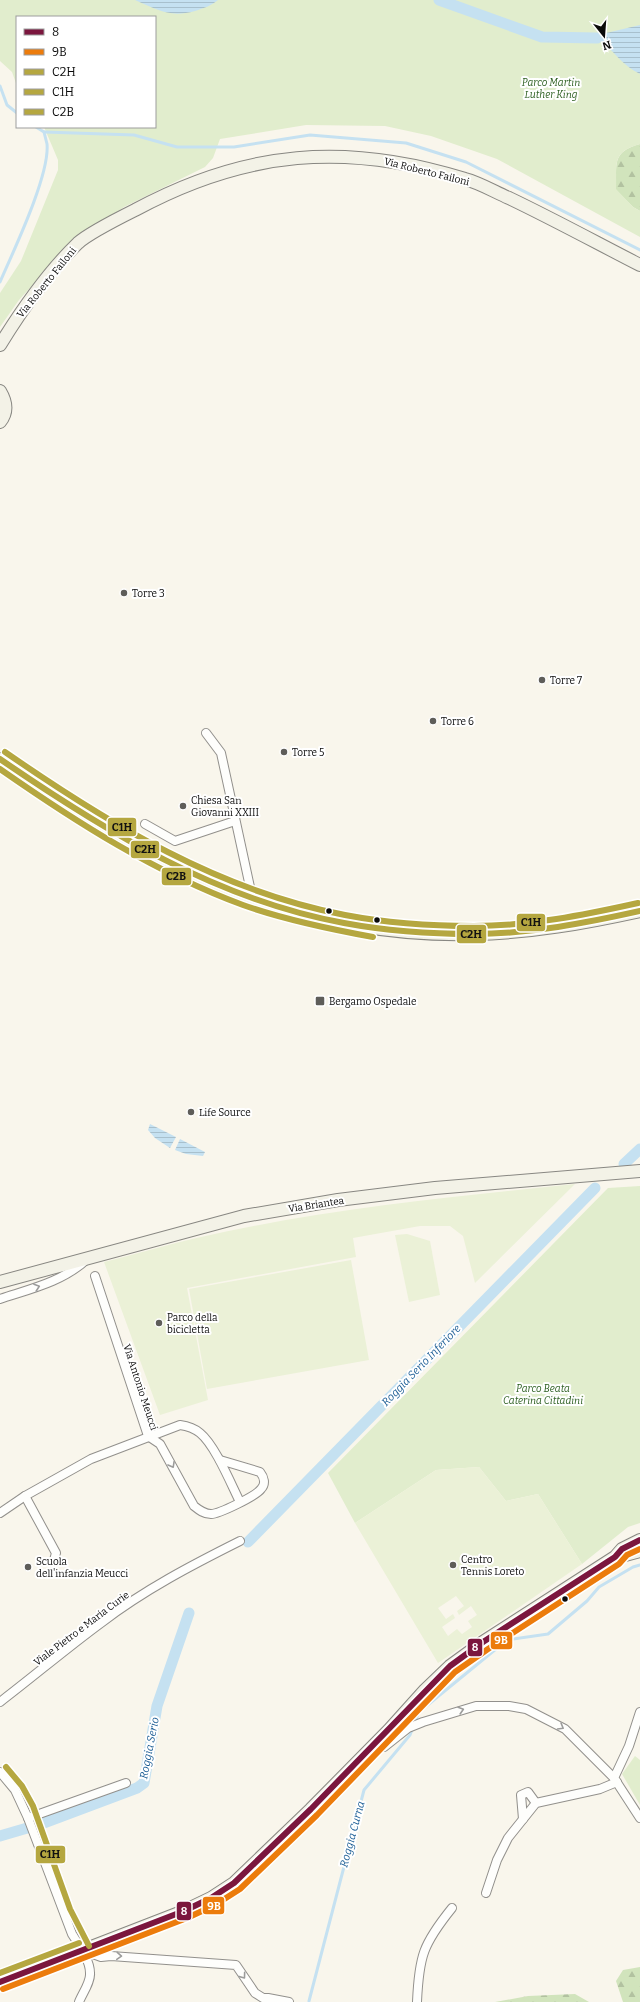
<svg xmlns="http://www.w3.org/2000/svg" width="640" height="2002" viewBox="0 0 640 2002" font-family="Bitter,serif">
<style>
.forest{fill:url(#forest-firs)}
.park{fill:#e1edcd}
.pitch{fill:#ebf1d7;fill-rule:evenodd}
.water{fill:url(#water-rules)}
.lines{fill:none;stroke-linecap:round;stroke-linejoin:round}
.stream{stroke:#c5e1f1;stroke-width:3}
.canal{stroke:#c5e1f1;stroke-width:11}
.street-casing{stroke:#92908c;stroke-width:10}
.secondary-casing{stroke:#888782;stroke-width:14}
.street{stroke:#fefefc;stroke-width:8}
.secondary{stroke:#f3f2e7;stroke-width:12}
.bus-1-casing{stroke:#fff;stroke-width:9}
.bus-2-casing{stroke:#fff;stroke-width:9}
.bus-3-casing{stroke:#fff;stroke-width:9}
.bus-4-casing{stroke:#fff;stroke-width:9}
.bus-5-casing{stroke:#fff;stroke-width:9}
.bus-1{stroke:#7b163e;stroke-width:6}
.bus-2{stroke:#ec7c0c;stroke-width:6}
.bus-3{stroke:#b5a740;stroke-width:6}
.bus-4{stroke:#b5a740;stroke-width:6}
.bus-5{stroke:#b5a740;stroke-width:6}
.oneway{stroke:#9c9c9b}
.poi-dot{fill:#5e5d59;stroke:#fff;stroke-width:1.5}
.bus-dot{fill:#0a0a0a;stroke:#fff;stroke-width:1.5}
.labels{text-anchor:middle;stroke-width:4;stroke-linejoin:round;paint-order:stroke}
.park-label{font-size:10px;font-style:italic;fill:#2a5d1e;stroke:#fff}
.street-label{font-size:10px;fill:#0a0a0a;stroke:#fff}
.poi-label{font-size:10px;fill:#0a0a0a;stroke:#fff;text-anchor:start}
.water-label{font-size:11px;font-style:italic;fill:#1a5c94;stroke:#fff}
.line-badge{stroke:#fff;stroke-width:1.5}
.badge-label{font-size:11px;text-anchor:middle;font-weight:bold;fill:#fff}
.pale-badge-label{font-size:11px;text-anchor:middle;font-weight:bold;fill:#111}
</style>
<defs>
<pattern id="forest-firs" width="22" height="20" patternUnits="userSpaceOnUse"><rect width="22" height="20" fill="#d1e4bc"/><path d="M5 1l3.5 6h-7zM16 11l3.5 6h-7z" fill="#b2c2a0"/></pattern>
<pattern id="water-rules" width="6" height="5" patternUnits="userSpaceOnUse"><rect width="6" height="5" fill="#c5e1f1"/><path d="M0 2.5h6" fill="none" stroke="#a8c0cd"/></pattern>
</defs>
<rect width="100%" height="100%" fill="#f9f6ec"/>
<!-- forest -->
<g class="forest">
<path d="M640 144V211L633 207 616 190C617 164 611 152 640 144Z"/>
<polygon points="640,1967 640,2002 623,2002 616,1981 623,1970"/>
<polygon points="575,1994 589,2002 495,2002 528,1996"/>
</g>
<!-- park -->
<g class="park">
<path d="M0 0H640V144C611 152 617 164 616 189L633 207 640 211V237L497 159 431 136 385 126 306 125 220 139 213 158 205 167 124 207 70 244 19 300 0 327V293L21 261 58 170V160L44 127H155V17H17V86L12 72 0 61Z"/>
<polygon points="640,1186 640,1523 628,1527 582,1564 538,1494 506,1501 479,1467 436,1470 355,1523 328,1473 608,1188"/>
<polygon points="635,1756 640,1760 640,1805 622,1774"/>
</g>
<!-- pitch -->
<g class="pitch">
<path d="M575 1184 475 1283 463 1236 450 1226H420L353 1238 356 1257 187 1288 208 1400 160 1415 104 1262C136 1254 169 1244 201 1237 324 1209 450 1197 575 1184Z"/>
<polygon points="407,1234 430,1241 440,1295 409,1302 395,1235"/>
<polygon points="351,1260 369,1360 207,1389 189,1289"/>
<path d="M479 1467 506 1501 538 1494 582 1564 438 1663 355 1523 436 1470ZM456 1596 464 1606 457 1611 459 1615 471 1606 477 1615 468 1621 472 1627 462 1634 457 1629 448 1636 442 1627 455 1618 453 1614 446 1619 438 1608Z"/>
</g>
<!-- water -->
<g class="water">
<path d="M135 0H218C211 6 204 8 195 11 170 18 158 10 135 0Z"/>
<path d="M640 25V74C622 66 613 49 597 38L602 34Z"/>
<polygon points="150,1124 176,1137 170,1148 155,1138 148,1130"/>
<polygon points="180,1139 205,1152 203,1156 186,1154 175,1150"/>
</g>
<g class="lines">
<!-- stream -->
<g class="stream">
<polyline points="0,86 7,105 17,113"/>
<polyline points="44,132 134,135 177,147 234,147 310,135 406,143 466,162 640,250"/>
<path d="M0 282C13 252 50 175 47 144 46 140 45 136 44 132L36 127"/>
<polyline points="309,2001 364,1790 410,1735 419,1712 507,1640 548,1634 587,1601 599,1587 633,1567 640,1565"/>
</g>
<!-- canal -->
<g class="canal">
<polyline points="439,0 542,37 597,38"/>
<polyline points="624,1164 640,1149"/>
<polyline points="248,1542 595,1188"/>
<polyline points="0,1836 41,1824 137,1788 144,1783 157,1706 189,1613"/>
</g>
<!-- street casing -->
<g class="street-casing">
<g id="street">
<polyline points="206,733 221,753 250,887 246,897"/>
<polyline points="145,824 175,841 235,821"/>
<polyline points="95,1276 148,1436"/>
<path d="M0 1299C30 1289 62 1282 86 1260"/>
<path d="M148 1436 160 1444 194 1506C199 1510 204 1514 211 1514 219 1514 256 1496 261 1489 266 1484 264 1477 260 1472L220 1460"/>
<polyline points="25,1496 56,1553 54,1560"/>
<path d="M0 1513 25 1496 91 1459 180 1425C187 1426 194 1428 200 1433 215 1445 231 1484 240 1502"/>
<path d="M0 1702C34 1676 67 1648 101 1623 144 1590 192 1565 240 1541"/>
<polyline points="371,1747 384,1747 408,1728 423,1722 476,1706 509,1706 526,1709 565,1729 614,1778 640,1818"/>
<path d="M0 1772 15 1790 28 1818 72 1934C79 1945 90 1960 90 1973 91 1982 82 1994 79 2002"/>
<polyline points="614,1778 629,1746 640,1712"/>
<polyline points="28,1818 126,1783"/>
<polyline points="523,1819 521,1795 528,1792 536,1803"/>
<polyline points="486,1893 497,1860 508,1838 536,1803 600,1789 617,1782"/>
<polyline points="82,1950 101,1957 111,1956 236,1965 255,1993 263,1998 268,1998 289,2002"/>
<path d="M417 2002C419 1956 423 1944 452 1908"/>
</g>
</g>
<!-- secondary casing -->
<g class="secondary-casing">
<g id="secondary">
<path d="M0 345C21 311 50 270 78 243 89 233 121 217 135 210 246 150 346 142 465 179 480 183 495 192 509 198 553 219 597 243 640 265"/>
<path d="M0 391C6 401 8 412 0 422"/>
<path d="M0 759C144 861 292 939 474 934 530 933 585 923 640 911"/>
<polyline points="0,1282 244,1216 338,1200 435,1188 640,1171"/>
<polyline points="618,1557 640,1551"/>
<polyline points="6,1980 184,1911 211,1898 234,1883 311,1809 389,1730 425,1690 450,1666 483,1642 615,1557 622,1549 640,1540"/>
</g>
</g>
<!-- street -->
<use href="#street" class="street"/>
<!-- secondary -->
<use href="#secondary" class="secondary"/>
<!-- bus-1 casing -->
<g class="bus-1-casing">
<polyline id="bus-1" points="0,1982 184,1911 211,1898 234,1883 311,1809 450,1666 483,1642 615,1557 622,1549 640,1540"/>
</g>
<!-- bus-2 casing -->
<g class="bus-2-casing">
<polyline id="bus-2" points="3,1989 187,1918 215,1905 240,1889 317,1815 455,1672 488,1649 619,1564 627,1555 640,1549"/>
</g>
<!-- bus-3 casing -->
<g class="bus-3-casing">
<path id="bus-3" d="M0 759C105 831 217 900 344 923 387 931 430 934 474 934 530 934 586 923 640 911"/>
</g>
<!-- bus-4 casing -->
<g class="bus-4-casing">
<g id="bus-4">
<path d="M5 752C109 824 219 891 345 915 387 923 431 926 474 926 529 926 584 915 638 903"/>
<polyline points="6,1767 22,1786 33,1806 70,1909 89,1946"/>
<polyline points="0,1973 79,1943"/>
</g>
</g>
<!-- bus-5 casing -->
<g class="bus-5-casing">
<path id="bus-5" d="M0 769C76 822 156 873 243 905 285 920 329 929 373 937"/>
</g>
<!-- bus-1 -->
<use href="#bus-1" class="bus-1"/>
<!-- bus-2 -->
<use href="#bus-2" class="bus-2"/>
<!-- bus-3 -->
<use href="#bus-3" class="bus-3"/>
<!-- bus-4 -->
<use href="#bus-4" class="bus-4"/>
<!-- bus-5 -->
<use href="#bus-5" class="bus-5"/>
</g>
<!-- one-way arrows -->
<defs><path id="oneway-chevron" d="M-2-3.5L2.5 0L-2 3.5" fill="none" stroke-width="1.6" stroke-linecap="round" stroke-linejoin="round"/></defs>
<g class="oneway">
<use href="#oneway-chevron" transform="translate(37 1287) rotate(-19)"/>
<use href="#oneway-chevron" transform="translate(172 1465) rotate(61)"/>
<use href="#oneway-chevron" transform="translate(461 1710) rotate(-17)"/>
<use href="#oneway-chevron" transform="translate(561 1727) rotate(30)"/>
<use href="#oneway-chevron" transform="translate(119 1956) rotate(4)"/>
<use href="#oneway-chevron" transform="translate(243 1976) rotate(54)"/>
</g>
<!-- markers -->
<g class="poi-dot">
<circle cx="124" cy="593" r="4"/>
<circle cx="542" cy="680" r="4"/>
<circle cx="433" cy="721" r="4"/>
<circle cx="284" cy="752" r="4"/>
<circle cx="183" cy="806" r="4"/>
<rect x="315" y="996" width="10" height="10" rx="2"/>
<circle cx="191" cy="1112" r="4"/>
<circle cx="159" cy="1323" r="4"/>
<circle cx="453" cy="1565" r="4"/>
<circle cx="28" cy="1567" r="4"/>
</g>
<g class="bus-dot">
<circle cx="329" cy="911" r="3.5"/>
<circle cx="377" cy="920" r="3.5"/>
<circle cx="565" cy="1599" r="3.5"/>
</g>
<g class="labels">
<!-- park labels -->
<g class="park-label">
<text x="551" y="86">Parco Martin<tspan x="551" dy="12">Luther King</tspan></text>
<text x="543" y="1392">Parco Beata<tspan x="543" dy="12">Caterina Cittadini</tspan></text>
</g>
<!-- street labels -->
<g class="street-label">
<text transform="translate(427 171) rotate(14)" y="4">Via Roberto Failoni</text>
<text transform="translate(46 282) rotate(-51)" y="4">Via Roberto Failoni</text>
<text transform="translate(316 1204) rotate(-9)" y="4">Via Briantea</text>
<text transform="translate(141 1387) rotate(72)" y="4">Via Antonio Meucci</text>
<text transform="translate(81 1628) rotate(-37)" y="4">Viale Pietro e Maria Curie</text>
</g>
<!-- poi labels -->
<g class="poi-label">
<text x="132" y="597">Torre 3</text>
<text x="550" y="684">Torre 7</text>
<text x="441" y="725">Torre 6</text>
<text x="292" y="756">Torre 5</text>
<text x="191" y="804">Chiesa San<tspan x="191" dy="12">Giovanni XXIII</tspan></text>
<text x="329" y="1005">Bergamo Ospedale</text>
<text x="199" y="1116">Life Source</text>
<text x="167" y="1321">Parco della<tspan x="167" dy="12">bicicletta</tspan></text>
<text x="461" y="1563">Centro<tspan x="461" dy="12">Tennis Loreto</tspan></text>
<text x="36" y="1565">Scuola<tspan x="36" dy="12">dell'infanzia Meucci</tspan></text>
</g>
<!-- water labels -->
<g class="water-label">
<text transform="translate(421 1365) rotate(-46)" y="4">Roggia Serio Inferiore</text>
<text transform="translate(149 1748) rotate(-79)" y="4">Roggia Serio</text>
<text transform="translate(352 1834) rotate(-75)" y="4">Roggia Curna</text>
</g>
</g>
<g class="line-badge">
<rect x="107" y="817" width="30" height="20" rx="4" fill="#b5a740"/>
<rect x="130" y="840" width="30" height="19" rx="4" fill="#b5a740"/>
<rect x="161" y="867" width="31" height="19" rx="4" fill="#b5a740"/>
<rect x="516" y="913" width="30" height="19" rx="4" fill="#b5a740"/>
<rect x="456" y="924" width="31" height="20" rx="4" fill="#b5a740"/>
<rect x="490" y="1631" width="23" height="19" rx="4" fill="#ec7c0c"/>
<rect x="467" y="1638" width="16" height="19" rx="4" fill="#7b163e"/>
<rect x="35" y="1845" width="31" height="19" rx="4" fill="#b5a740"/>
<rect x="202" y="1896" width="23" height="19" rx="4" fill="#ec7c0c"/>
<rect x="176" y="1901" width="16" height="20" rx="4" fill="#7b163e"/>
</g>
<g class="badge-label">
<text x="501" y="1644">9B</text>
<text x="475" y="1651">8</text>
<text x="214" y="1910">9B</text>
<text x="184" y="1915">8</text>
</g>
<g class="pale-badge-label">
<text x="122" y="831">C1H</text>
<text x="145" y="853">C2H</text>
<text x="176" y="880">C2B</text>
<text x="531" y="926">C1H</text>
<text x="471" y="938">C2H</text>
<text x="50" y="1858">C1H</text>
</g>
<!-- legend -->
<rect x="16" y="16" width="140" height="112" fill="#ffffff" stroke="#9d9d9d"/>
<rect x="24" y="29" width="20" height="6" fill="#7b163e" stroke="#9d9d9d"/>
<text x="52" y="36" font-size="12" fill="#0a0a0a">8</text>
<rect x="24" y="49" width="20" height="6" fill="#ec7c0c" stroke="#9d9d9d"/>
<text x="52" y="56" font-size="12" fill="#0a0a0a">9B</text>
<rect x="24" y="69" width="20" height="6" fill="#b5a740" stroke="#9d9d9d"/>
<text x="52" y="76" font-size="12" fill="#0a0a0a">C2H</text>
<rect x="24" y="89" width="20" height="6" fill="#b5a740" stroke="#9d9d9d"/>
<text x="52" y="96" font-size="12" fill="#0a0a0a">C1H</text>
<rect x="24" y="109" width="20" height="6" fill="#b5a740" stroke="#9d9d9d"/>
<text x="52" y="116" font-size="12" fill="#0a0a0a">C2B</text>
<!-- north arrow -->
<g transform="translate(604 36) rotate(163)" stroke="#ffffff" stroke-width="3" paint-order="stroke">
<path d="M0-3L7 15L0 10L-7 15Z" fill="#0a0a0a"/>
<text y="-6" font-size="11" font-weight="bold" text-anchor="middle" fill="#0a0a0a">N</text>
</g>
</svg>
